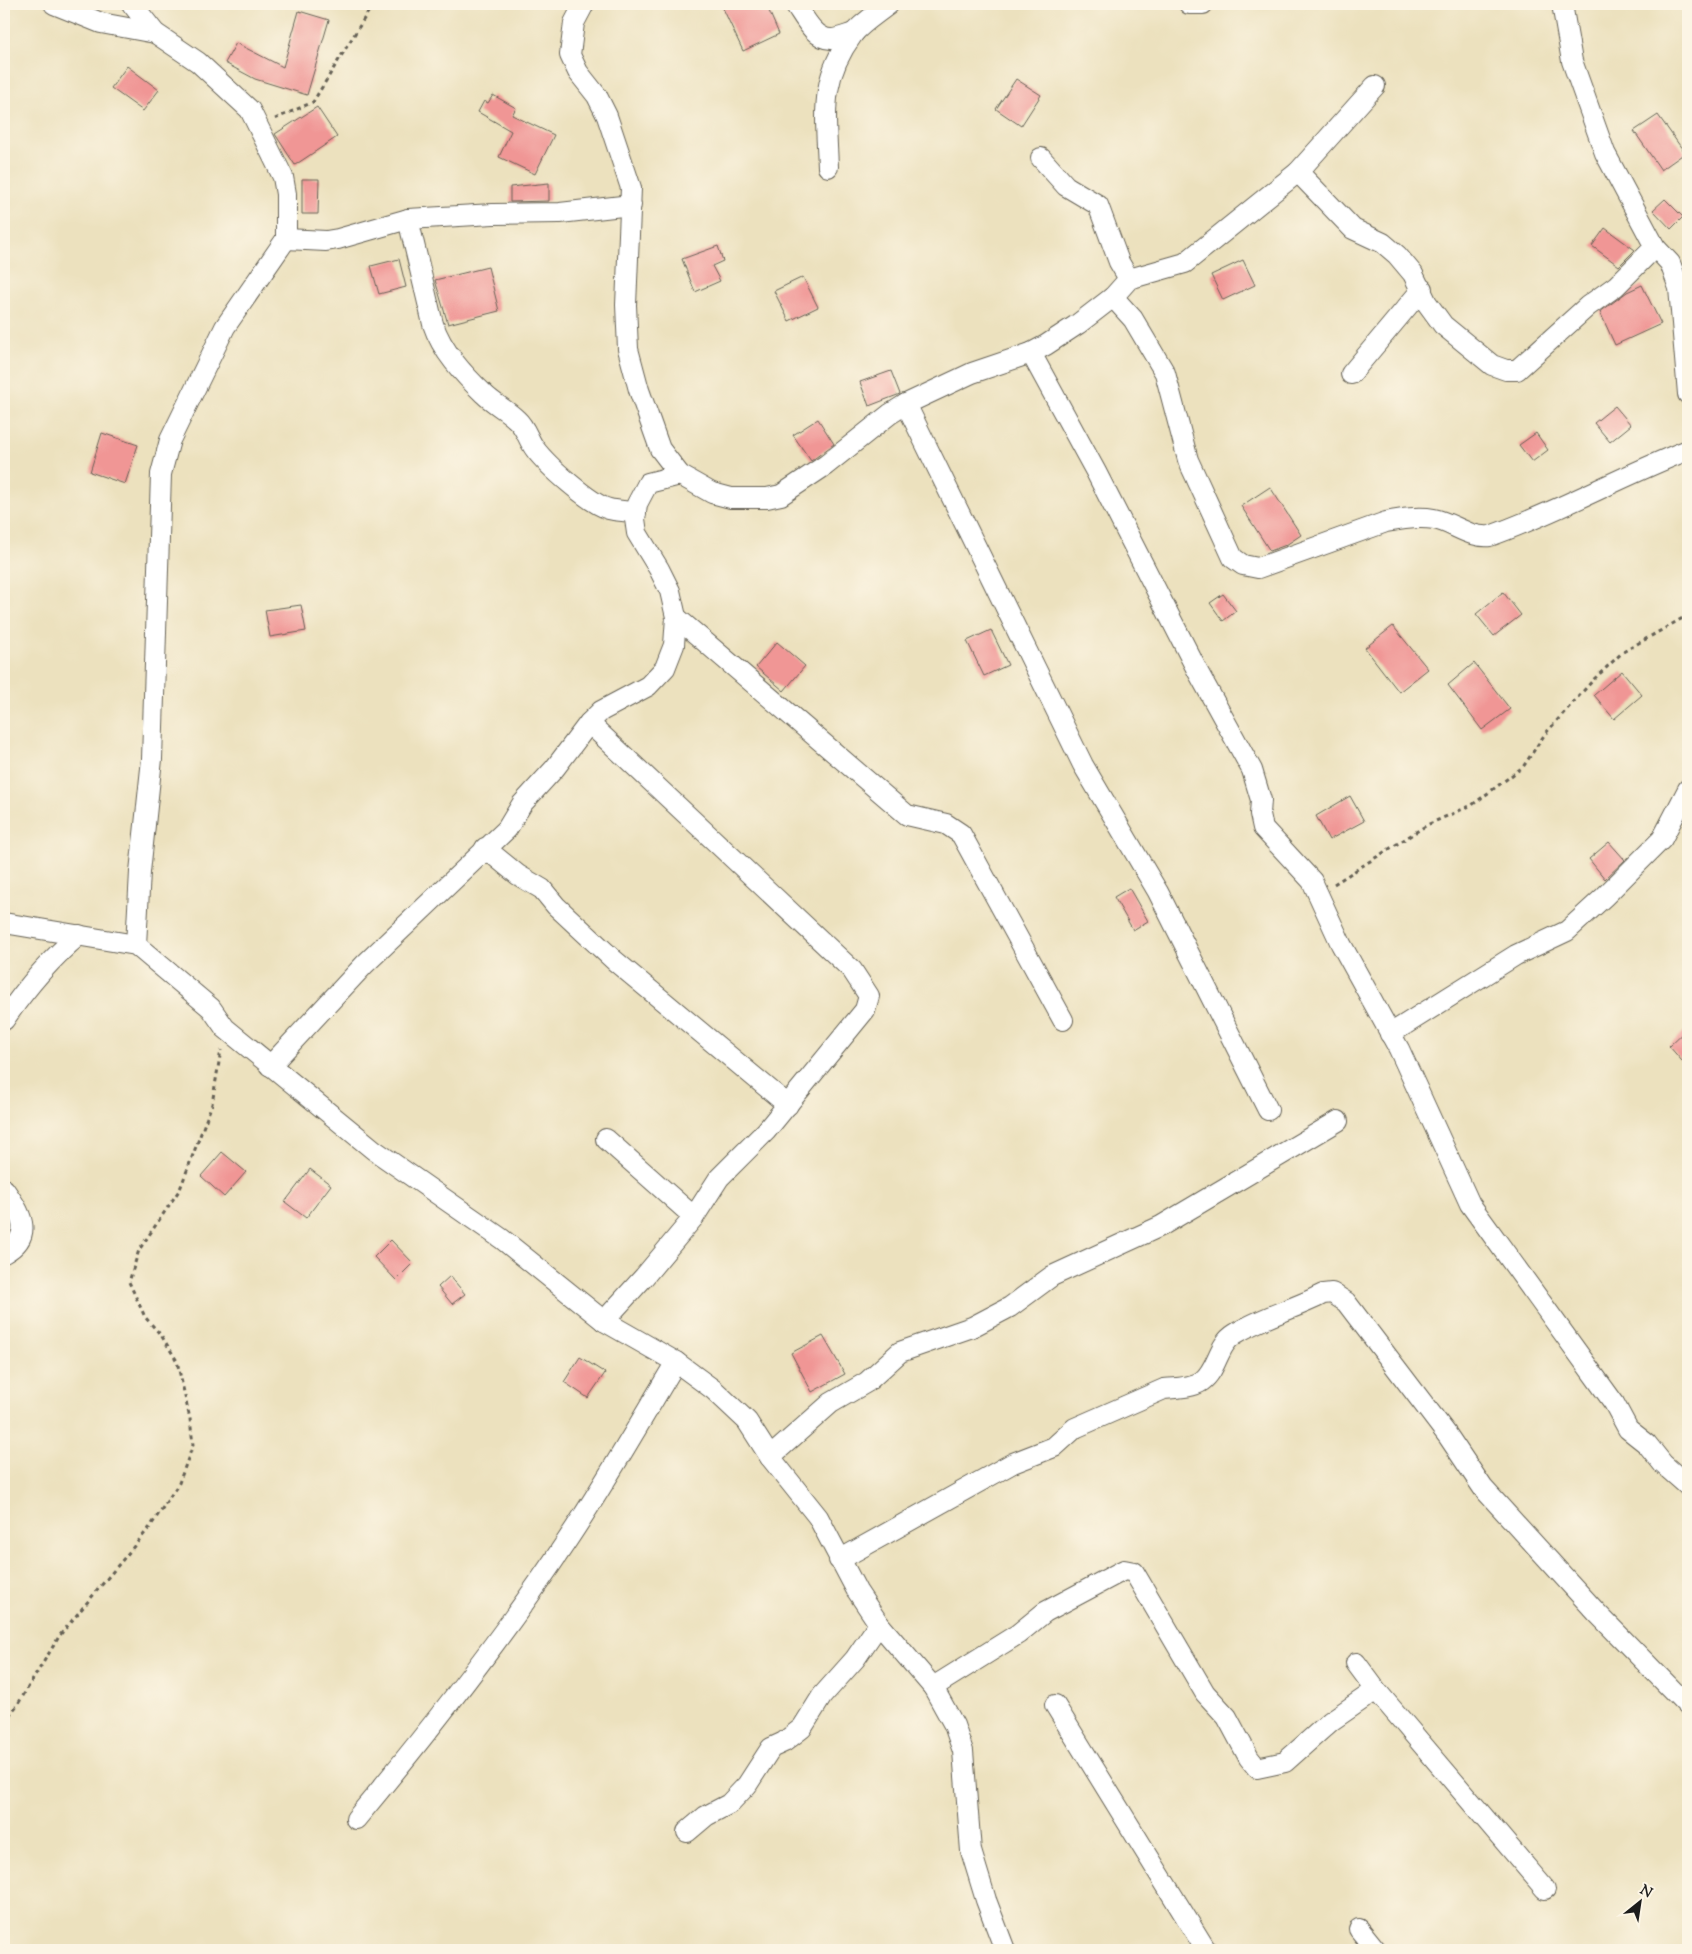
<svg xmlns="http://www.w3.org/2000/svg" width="1692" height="1954" viewBox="0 0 1692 1954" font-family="'Sorts Mill Goudy',serif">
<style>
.building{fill:#f09695}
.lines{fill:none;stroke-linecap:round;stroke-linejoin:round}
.minor-casing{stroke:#656155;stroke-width:22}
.path{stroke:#656155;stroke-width:3;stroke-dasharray:4 4;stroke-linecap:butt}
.minor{stroke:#fff;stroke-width:20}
</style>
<rect width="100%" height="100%" fill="#fcf5e5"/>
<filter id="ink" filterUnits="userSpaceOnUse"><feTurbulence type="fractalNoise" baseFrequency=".02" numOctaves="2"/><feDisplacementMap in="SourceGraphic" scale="10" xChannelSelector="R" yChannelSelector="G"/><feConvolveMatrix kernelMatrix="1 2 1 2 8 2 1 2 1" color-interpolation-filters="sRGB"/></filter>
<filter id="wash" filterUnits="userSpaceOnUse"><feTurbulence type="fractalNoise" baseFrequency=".0096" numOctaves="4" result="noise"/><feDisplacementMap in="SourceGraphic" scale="20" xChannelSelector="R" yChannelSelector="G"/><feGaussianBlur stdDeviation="1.12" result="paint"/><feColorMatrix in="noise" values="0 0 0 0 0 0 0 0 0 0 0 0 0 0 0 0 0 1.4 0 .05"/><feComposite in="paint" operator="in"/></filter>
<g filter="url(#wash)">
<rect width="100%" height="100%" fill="#ece1be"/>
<g id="blocks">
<!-- building -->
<g class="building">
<polygon points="721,4 766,4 779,34 743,51"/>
<polygon points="299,11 329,20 307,95 255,79 225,63 236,43 283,67"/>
<polygon points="127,66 159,90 143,111 111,88"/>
<polygon points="1016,79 1041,95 1021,126 996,109"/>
<polygon points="493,95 516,108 512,115 554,135 535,174 499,157 511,131 478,112 484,101 488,103"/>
<polygon points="317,107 337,137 295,165 275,134"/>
<polygon points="1658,115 1685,153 1661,170 1634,131"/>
<polygon points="302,179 319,179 318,214 302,214"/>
<polygon points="549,183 549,201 510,202 510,187"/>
<polygon points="1665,199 1683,217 1671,229 1653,210"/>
<polygon points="1605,228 1635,250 1619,266 1592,246"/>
<polygon points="718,246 723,261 712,266 720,281 695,292 682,259"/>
<polygon points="399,259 406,287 379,294 371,266"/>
<polygon points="1243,260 1255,285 1223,300 1211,275"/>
<polygon points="488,267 499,311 448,324 435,280"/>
<polygon points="803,277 818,307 789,321 774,291"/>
<polygon points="1642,285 1661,324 1615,345 1600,312 1627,292"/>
<polygon points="891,371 900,394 869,406 860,382"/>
<polygon points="1615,406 1631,425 1610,442 1594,423"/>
<polygon points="818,419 834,444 811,461 793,435"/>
<polygon points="102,433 138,445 125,484 90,472"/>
<polygon points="1536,433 1548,450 1532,462 1519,445"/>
<polygon points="1270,487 1301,535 1286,545 1270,551 1241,506"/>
<polygon points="1503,592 1521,615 1494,636 1476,614"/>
<polygon points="1223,594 1236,611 1223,621 1210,603"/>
<polygon points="301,605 306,631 270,637 265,610"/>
<polygon points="1393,626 1428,669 1399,692 1365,648"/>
<polygon points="991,630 1008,665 984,676 967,641"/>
<polygon points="777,642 805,666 784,691 756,667"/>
<polygon points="1474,663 1510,709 1482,730 1448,685"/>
<polygon points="1622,671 1642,695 1614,719 1594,695"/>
<polygon points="1350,796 1364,821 1329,840 1316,816"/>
<polygon points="1609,842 1625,860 1605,879 1589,859"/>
<polygon points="1129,888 1148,921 1133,930 1114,897"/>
<polygon points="1688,1028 1688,1068 1669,1046"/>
<polygon points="222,1152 246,1172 224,1197 201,1176"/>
<polygon points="310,1169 331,1185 306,1218 285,1202"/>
<polygon points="391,1240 413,1263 396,1280 374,1257"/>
<polygon points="450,1276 465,1294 452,1304 438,1287"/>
<polygon points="823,1336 845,1374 812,1392 791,1353"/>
<polygon points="580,1357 605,1373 588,1398 564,1382"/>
</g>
</g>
</g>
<g filter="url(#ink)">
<use href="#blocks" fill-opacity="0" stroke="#656155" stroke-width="1"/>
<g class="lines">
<!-- minor casing -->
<g class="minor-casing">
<g id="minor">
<polyline points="54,4 101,23 155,33"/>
<polyline points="132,4 155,33 198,62 250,110 283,177 286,194 286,239 225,327 170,440 161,474 152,759 140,872 136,945"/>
<polyline points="584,4 574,23 570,55 578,72 597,96 607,116 631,188 626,305 628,349 639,390 660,449 680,475 712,493 731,498 767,498 781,495 826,465 890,414 906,404 972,373 1031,353 1046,345 1078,324 1113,297 1129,279 1185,263 1298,172 1353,229 1383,243 1397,255 1413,274 1427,303 1443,325 1492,365 1506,370 1517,370 1588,306 1616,286 1655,247"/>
<path d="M795 4C803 15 814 39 831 39 838 39 847 35 854 33"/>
<polyline points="1189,4 1203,4"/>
<polyline points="1562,4 1572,61 1605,153 1655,247 1670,263 1679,288 1688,394"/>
<polyline points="1041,158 1066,186 1098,205 1119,262 1129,279"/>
<path d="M828 167C826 114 819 80 853 34 862 23 878 13 889 4"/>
<polyline points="1298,172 1375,86"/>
<path d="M408 219 433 324C442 351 463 374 484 394 494 404 507 410 517 420 526 428 528 440 535 449 547 465 590 504 609 509 617 511 627 511 636 513"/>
<polyline points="286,239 326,241 338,239 408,219 493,214 560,213 631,205"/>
<path d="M1113 297 1133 319 1165 373 1188 460 1233 558 1243 565 1258 568 1386 522C1401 519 1418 516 1434 519 1454 523 1468 538 1490 536 1558 512 1621 476 1688 450"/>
<polyline points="1031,353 1096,472 1198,672 1252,770 1261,800 1260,814 1263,828 1312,881 1341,944 1399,1049 1470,1204 1614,1403 1628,1429 1647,1444 1663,1464 1688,1486"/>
<polyline points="1351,374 1422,289"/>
<polyline points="906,404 1083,765 1158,892 1268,1110"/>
<polyline points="676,617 907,815 946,824 961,834 1063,1020"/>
<polyline points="589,723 852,970 869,996 865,1010 766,1131 719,1178 694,1217 644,1277 604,1321"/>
<polyline points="485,848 518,875 542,889 556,906 615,961 788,1105"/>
<polyline points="4,923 136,945 211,1008 225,1028 374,1150 502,1239 604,1321 676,1362 714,1390 747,1421 770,1457 818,1517 857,1591 879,1624 933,1687 954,1725 963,1751 971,1851 986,1900 1005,1950"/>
<path d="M4 1020C26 988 49 960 79 935"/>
<polyline points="1390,1034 1516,955 1567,931 1604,897 1662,839 1688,789"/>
<polyline points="270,1066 365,964 507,829 522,804 555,768 589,723 601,711 648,686 665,668 674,645 676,617 670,591 659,569 637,533 635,519 637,504 648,483 680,475"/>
<polyline points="606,1139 694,1217"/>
<path d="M4 1189C20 1212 36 1235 4 1253"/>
<polyline points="770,1457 831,1403 867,1382 900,1352 972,1327 1010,1307 1052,1276 1161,1226 1338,1121"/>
<path d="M839 1560 1013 1463 1054 1447 1075 1428 1164 1389C1176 1388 1192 1388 1202 1381 1218 1369 1217 1345 1235 1334 1261 1317 1295 1309 1323 1294L1332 1293 1346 1302 1448 1436 1483 1488 1597 1613 1688 1706"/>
<polyline points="1356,1663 1376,1690 1545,1889"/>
<polyline points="933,1687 1018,1634 1045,1612 1124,1570 1134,1572 1205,1693 1227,1717 1249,1758 1257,1768 1285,1762 1331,1721 1376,1690"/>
<polyline points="1055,1705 1206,1950"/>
<path d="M356 1819C430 1730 502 1639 566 1542 605 1484 640 1422 676 1362"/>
<polyline points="687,1832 706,1816 729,1804 747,1785 771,1748 784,1742 802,1728 822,1696 855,1659 879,1624"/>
<polyline points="1359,1929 1376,1950"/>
</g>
</g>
<!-- path -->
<g class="path">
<polyline points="275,119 313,102 373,4"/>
<polyline points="1334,884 1427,825 1472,805 1523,767 1545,734 1594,679 1623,652 1688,615"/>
<polyline points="4,1722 18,1704 60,1635 150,1527 179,1483 193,1445 190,1419 177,1361 161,1335 145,1317 129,1282 139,1250 180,1189 212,1104 221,1050"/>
</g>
<!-- minor -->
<use href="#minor" class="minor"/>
</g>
</g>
<!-- margin -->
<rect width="1692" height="1954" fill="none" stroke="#fcf5e5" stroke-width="20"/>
<!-- north arrow -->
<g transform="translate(1640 1902) rotate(30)" stroke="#fcf5e5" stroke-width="4" paint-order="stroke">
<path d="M0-4L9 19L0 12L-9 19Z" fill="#1c1c1c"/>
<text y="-8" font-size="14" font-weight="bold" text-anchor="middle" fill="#1c1c1c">N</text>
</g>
</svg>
